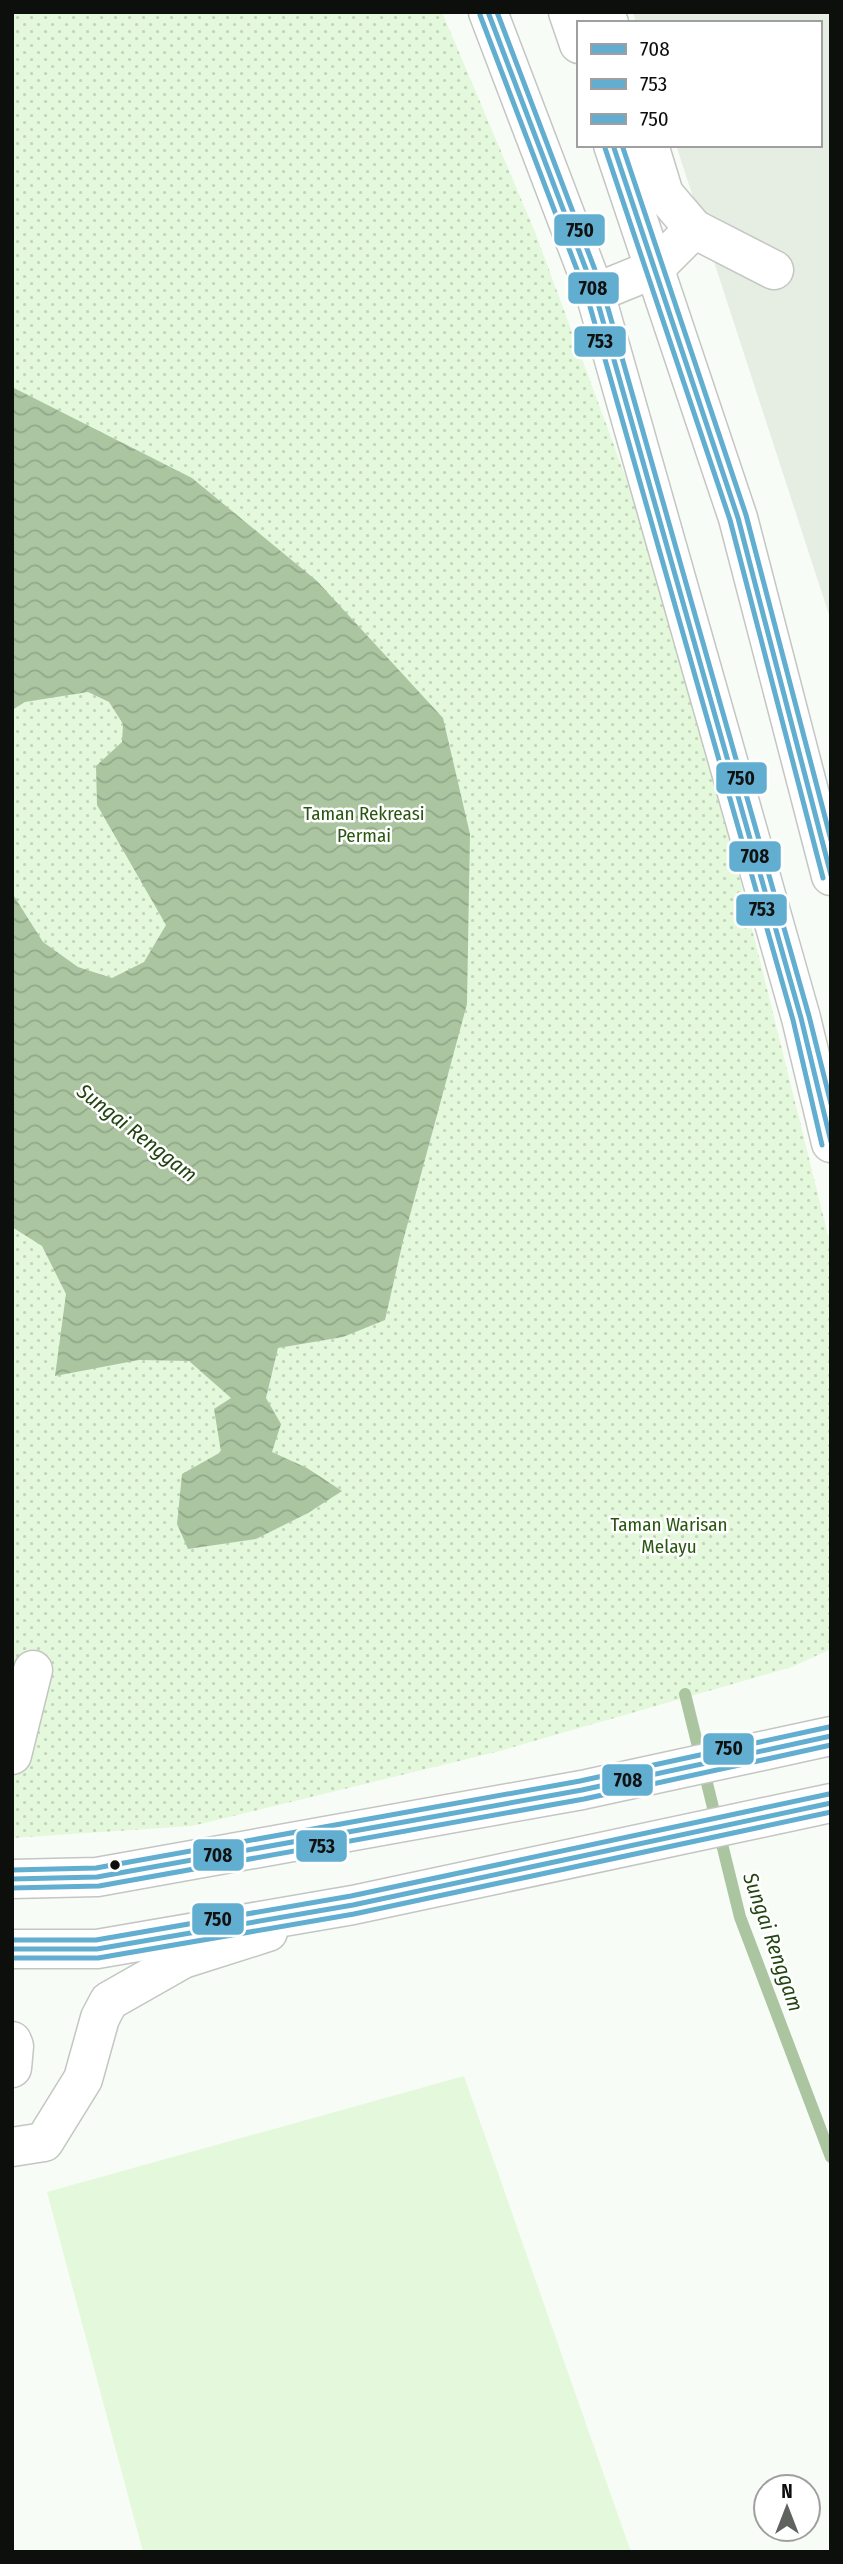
<svg xmlns="http://www.w3.org/2000/svg" width="843" height="2564" viewBox="0 0 843 2564" font-family="'Fira Sans Condensed',sans-serif">
<style>
.built{fill:#e6eee3}
.grass{fill:url(#grass-dots)}
.garden{fill:#e4f9dc}
.water{fill:url(#water-waves)}
.lines{fill:none;stroke-linecap:round;stroke-linejoin:round}
.stream{stroke:#abc5a1;stroke-width:12}
.minor-casing{stroke:#c3c6c2;stroke-width:41}
.major-casing{stroke:#c3c6c2;stroke-width:41}
.minor{stroke:#fefffe;stroke-width:38}
.major{stroke:#fefffe;stroke-width:38}
.bus-1-casing{stroke:#fff;stroke-width:10}
.bus-2-casing{stroke:#fff;stroke-width:10}
.bus-3-casing{stroke:#fff;stroke-width:10}
.bus-1{stroke:#62aed0;stroke-width:5}
.bus-2{stroke:#62aed0;stroke-width:5}
.bus-3{stroke:#62aed0;stroke-width:5}
.bus-dot{fill:#0c0f0c;stroke:#fff;stroke-width:2.5}
.labels{text-anchor:middle;stroke-width:5;stroke-linejoin:round;paint-order:stroke}
.park-label{font-size:19px;fill:#295711;stroke:#fff}
.water-label{font-size:21px;font-style:italic;fill:#224511;stroke:#fff}
.line-badge{stroke:#fff;stroke-width:2.5}
.pale-badge-label{font-size:19px;text-anchor:middle;font-weight:bold;fill:#111}
</style>
<defs>
<pattern id="grass-dots" width="8" height="8" patternUnits="userSpaceOnUse" patternTransform="scale(1.75)"><rect width="8" height="8" fill="#e4f9dc"/><path d="M2 2h.1M6 6h.1" fill="none" stroke="#c2d4bc" stroke-width="1.8" stroke-linecap="round"/></pattern>
<pattern id="water-waves" width="16" height="10" patternUnits="userSpaceOnUse" patternTransform="scale(1.75)"><rect width="16" height="10" fill="#abc5a1"/><path d="M0 5q4-4 8 0t8 0" fill="none" stroke="#92a889"/></pattern>
</defs>
<rect width="100%" height="100%" fill="#f8fcf6"/>
<!-- built -->
<polygon class="built" points="633,12 831,12 831,621 676,145 820,145 820,23 636,23"/>
<!-- grass -->
<polygon class="grass" points="12,12 442,12 535,232 669,594 831,1247 831,1649 792,1667 496,1752 192,1826 12,1838"/>
<!-- garden -->
<polygon class="garden" points="464,2076 631,2552 143,2552 47,2192"/>
<!-- water -->
<polygon class="water" points="12,387 192,478 317,581 443,718 470,834 467,1004 403,1241 385,1320 343,1337 278,1348 266,1398 281,1424 272,1452 307,1468 342,1491 308,1513 256,1539 188,1549 177,1524 182,1474 221,1452 214,1409 231,1398 189,1361 139,1360 55,1376 66,1294 42,1246 12,1227 12,893 43,942 78,967 112,978 144,962 166,925 97,805 96,766 122,742 123,724 109,702 88,692 25,702 12,710"/>
<g class="lines">
<!-- stream -->
<polyline class="stream" points="685,1694 740,1917 831,2157"/>
<!-- minor casing -->
<g class="minor-casing">
<g id="minor">
<polyline points="604,12 609,23"/>
<polyline points="649,145 664,194 694,229 774,270"/>
<polyline points="595,293 654,269 694,229"/>
<polyline points="12,1755 33,1670"/>
<polyline points="12,2041 14,2046 12,2068"/>
<polyline points="12,2147 44,2142 83,2079 100,2018 109,2001 183,1959 268,1932"/>
</g>
</g>
<!-- major casing -->
<g class="major-casing">
<g id="major">
<polyline points="488,12 595,293 801,1018 831,1143"/>
<polyline points="568,12 579,44"/>
<polyline points="613,145 738,518 831,876"/>
<polyline points="12,1879 97,1877 582,1790 831,1736"/>
<polyline points="12,1949 97,1949 353,1905 831,1803"/>
</g>
</g>
<!-- minor -->
<use href="#minor" class="minor"/>
<!-- major -->
<use href="#major" class="major"/>
<!-- bus-1 casing -->
<g class="bus-1-casing">
<g id="bus-1">
<polyline points="488,12 595,293 801,1018 831,1142"/>
<polyline points="613,145 738,518 831,875"/>
<polyline points="12,1879 97,1877 582,1790 831,1736"/>
<polyline points="12,1949 97,1949 353,1905 831,1803"/>
</g>
</g>
<!-- bus-2 casing -->
<g class="bus-2-casing">
<g id="bus-2">
<polyline points="480,15 587,296 793,1020 822,1145"/>
<polyline points="605,148 730,520 823,878"/>
<polyline points="12,1888 99,1886 584,1799 831,1745"/>
<polyline points="12,1958 98,1958 354,1914 831,1812"/>
</g>
</g>
<!-- bus-3 casing -->
<g class="bus-3-casing">
<g id="bus-3">
<polyline points="497,12 603,291 809,1016 831,1104"/>
<polyline points="622,145 746,515 831,840"/>
<polyline points="12,1870 96,1868 580,1781 829,1727"/>
<polyline points="12,1940 96,1940 351,1896 829,1794"/>
</g>
</g>
<!-- bus-1 -->
<use href="#bus-1" class="bus-1"/>
<!-- bus-2 -->
<use href="#bus-2" class="bus-2"/>
<!-- bus-3 -->
<use href="#bus-3" class="bus-3"/>
</g>
<!-- markers -->
<circle class="bus-dot" cx="115" cy="1865" r="6"/>
<g class="labels">
<!-- park labels -->
<g class="park-label">
<text x="364" y="820">Taman Rekreasi<tspan x="364" dy="22">Permai</tspan></text>
<text x="669" y="1531">Taman Warisan<tspan x="669" dy="22">Melayu</tspan></text>
</g>
<!-- water labels -->
<g class="water-label">
<text transform="translate(137 1133) rotate(38)" y="7">Sungai Renggam</text>
<text transform="translate(773 1942) rotate(71)" y="7">Sungai Renggam</text>
</g>
</g>
<g class="line-badge">
<rect x="553" y="213" width="53" height="34" rx="7" fill="#62aed0"/>
<rect x="567" y="271" width="53" height="34" rx="7" fill="#62aed0"/>
<rect x="573" y="325" width="54" height="33" rx="7" fill="#62aed0"/>
<rect x="715" y="761" width="53" height="34" rx="7" fill="#62aed0"/>
<rect x="728" y="840" width="54" height="33" rx="7" fill="#62aed0"/>
<rect x="735" y="893" width="53" height="34" rx="7" fill="#62aed0"/>
<rect x="702" y="1732" width="53" height="34" rx="7" fill="#62aed0"/>
<rect x="601" y="1763" width="53" height="34" rx="7" fill="#62aed0"/>
<rect x="295" y="1829" width="53" height="34" rx="7" fill="#62aed0"/>
<rect x="192" y="1838" width="53" height="34" rx="7" fill="#62aed0"/>
<rect x="191" y="1902" width="54" height="34" rx="7" fill="#62aed0"/>
</g>
<g class="pale-badge-label">
<text x="580" y="237">750</text>
<text x="593" y="295">708</text>
<text x="600" y="348">753</text>
<text x="741" y="785">750</text>
<text x="755" y="863">708</text>
<text x="762" y="916">753</text>
<text x="729" y="1755">750</text>
<text x="628" y="1787">708</text>
<text x="322" y="1853">753</text>
<text x="218" y="1862">708</text>
<text x="218" y="1926">750</text>
</g>
<!-- border -->
<rect width="843" height="2564" fill="none" stroke="#0c0f0c" stroke-width="28"/>
<!-- legend -->
<rect x="577" y="21" width="245" height="126" fill="#ffffff" stroke="#9e9f9e" stroke-width="2"/>
<rect x="591" y="44" width="35" height="10" fill="#62aed0" stroke="#9e9f9e" stroke-width="2"/>
<text x="640" y="56" font-size="21" fill="#0c0f0c">708</text>
<rect x="591" y="79" width="35" height="10" fill="#62aed0" stroke="#9e9f9e" stroke-width="2"/>
<text x="640" y="91" font-size="21" fill="#0c0f0c">753</text>
<rect x="591" y="114" width="35" height="10" fill="#62aed0" stroke="#9e9f9e" stroke-width="2"/>
<text x="640" y="126" font-size="21" fill="#0c0f0c">750</text>
<!-- north arrow -->
<g transform="translate(787 2508)"><circle r="33" fill="#ffffff" stroke="#9e9f9e" stroke-width="2"/>
<path d="M0-5L12 26L0 18L-12 26Z" fill="#5f625e"/>
<text y="-10" font-size="19" font-weight="bold" text-anchor="middle" fill="#0c0f0c">N</text>
</g>
</svg>
